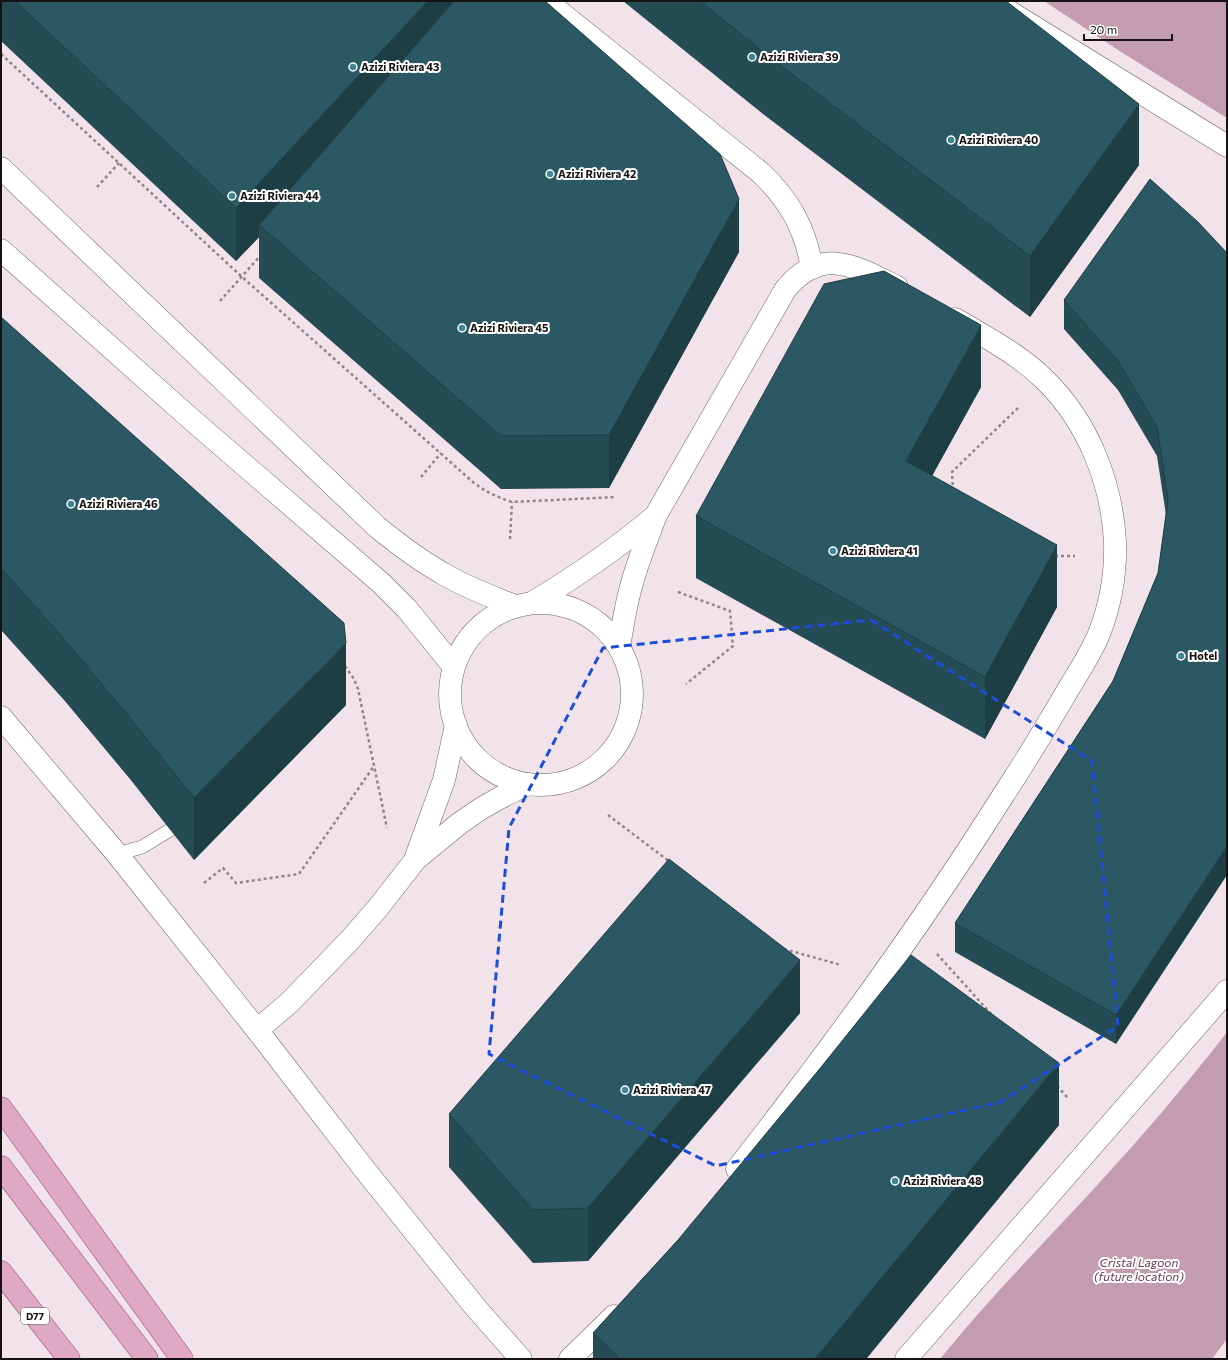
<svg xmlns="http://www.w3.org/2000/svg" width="1228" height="1360" viewBox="0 0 1228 1360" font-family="Commissioner,sans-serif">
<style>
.water{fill:#c39cad}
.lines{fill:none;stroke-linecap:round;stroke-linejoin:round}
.service-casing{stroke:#716469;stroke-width:14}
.minor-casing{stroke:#716469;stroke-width:23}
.tertiary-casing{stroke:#716469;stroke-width:23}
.primary-casing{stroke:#8b4d6b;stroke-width:23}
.path{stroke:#8f8489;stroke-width:2.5;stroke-dasharray:3 3;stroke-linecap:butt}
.service{stroke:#fff;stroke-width:13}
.minor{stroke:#fff;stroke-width:22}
.tertiary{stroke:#fff;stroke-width:22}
.primary{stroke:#dfa8c3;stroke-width:22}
.wall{fill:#254c54}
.shaded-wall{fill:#1e3e45}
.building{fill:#2b5862;stroke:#1e3e45}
.marked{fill:none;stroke:#1d4ed8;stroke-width:3;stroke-dasharray:8 5;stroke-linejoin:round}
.poi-dot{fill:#428695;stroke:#fff;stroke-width:1.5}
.labels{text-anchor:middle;stroke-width:4;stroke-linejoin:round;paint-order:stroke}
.shield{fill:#fff;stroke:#5c585a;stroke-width:1}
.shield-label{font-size:10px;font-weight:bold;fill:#161113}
.poi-label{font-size:11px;font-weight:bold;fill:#161113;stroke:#fff;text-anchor:start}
.water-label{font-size:12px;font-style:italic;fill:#6c3751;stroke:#fff}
</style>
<rect width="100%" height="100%" fill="#f2e2e9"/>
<!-- water -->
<g class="water">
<polygon points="1044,1 1227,1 1227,118 1118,50"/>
<path d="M1227 1032V1339L1212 1359H940C987 1301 1039 1248 1090 1193 1137 1142 1184 1088 1227 1032Z"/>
</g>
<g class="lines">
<!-- service casing -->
<g class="service-casing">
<polyline id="service" points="117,854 142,847 170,830"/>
</g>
<!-- minor casing -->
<g class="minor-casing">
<g id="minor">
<path d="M546 1 761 173C790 201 805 228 812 268"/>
<polyline points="992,1 1227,146"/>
<path d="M532 603C575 577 615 550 654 517"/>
<path d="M619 647C623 624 626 602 633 580 639 558 648 537 656 515L785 290C821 245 855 266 897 287"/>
<polyline points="1,717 117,854 257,1030 365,1170 476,1308 521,1359"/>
<polyline points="416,857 444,780 456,725"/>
<polyline points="257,1030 289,1003 349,941 377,909 416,859 460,823 482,808 505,795 528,784"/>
<path d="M737 1169C832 1048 922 924 1004 794 1027 759 1048 724 1069 688 1080 670 1091 653 1099 634 1110 606 1116 573 1115 542 1112 483 1088 422 1045 380 1020 355 986 337 955 319"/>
<polyline points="570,1359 614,1316"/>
<polyline points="906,1359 1227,991"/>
</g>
</g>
<!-- tertiary casing -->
<g class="tertiary-casing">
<g id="tertiary">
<path d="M1 168 377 527C398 544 419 560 442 573 465 587 490 596 515 606"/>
<polyline points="1,250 191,419 381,583 407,609 454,667"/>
<circle cx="541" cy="694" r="91"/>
</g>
</g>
<!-- primary casing -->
<g class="primary-casing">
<g id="primary">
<polyline points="1,1108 182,1359"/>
<polyline points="1,1167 147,1359"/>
<polyline points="1,1272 69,1359"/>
</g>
</g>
<!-- path -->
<g class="path">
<path d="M1 54 241 276 474 483C486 492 497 497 512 502L616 497"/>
<polyline points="97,187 119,163"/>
<polyline points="220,301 261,255"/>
<polyline points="421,477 441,453"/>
<polyline points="953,491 952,472 1020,406"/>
<polyline points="510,539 512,502"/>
<polyline points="1055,556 1075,556"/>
<polyline points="678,592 730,611 733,646 686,684"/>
<polyline points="345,666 354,679 358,689 387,828"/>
<polyline points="608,815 670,862"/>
<polyline points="204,883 223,868 236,883 299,874 374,766"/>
<polyline points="784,949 841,965"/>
<polyline points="937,954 993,1016"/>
<polyline points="1057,1086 1068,1098"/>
</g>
<!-- service -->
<use href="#service" class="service"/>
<!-- minor -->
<use href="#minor" class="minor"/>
<!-- tertiary -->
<use href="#tertiary" class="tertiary"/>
<!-- primary -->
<use href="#primary" class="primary"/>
</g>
<!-- wall -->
<g class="wall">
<polygon points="1,1 545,1 739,252 609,488 501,489 259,278 259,237 236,261 1,41"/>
<polygon points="623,1 1006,1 1139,165 1030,317 763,114"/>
<polygon points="1198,222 1116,1044 955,952 955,923 1113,681 1158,573 1166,515 1157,456 1118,390 1064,329 1064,300"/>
<polygon points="1,317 346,705 194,860 130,779 64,700 1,630"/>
<polygon points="981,387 932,476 1057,607 985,739 696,578 696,516"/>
<polygon points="800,1013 588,1261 533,1263 449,1167 449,1114"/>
<polygon points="1059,1125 866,1359 593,1359 593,1333 678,1240"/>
</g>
<!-- shaded-wall -->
<g class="shaded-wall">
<polygon points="428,1 475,1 259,225 259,237 236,261 236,208"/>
<polygon points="1139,104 1139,165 1030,317 1030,256"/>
<polygon points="739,199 739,252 609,488 609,435"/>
<polygon points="981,325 981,387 906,523 906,461"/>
<polygon points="1057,545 1057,607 985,739 985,677"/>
<polygon points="346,643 346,705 194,860 194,798"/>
<polygon points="1227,846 1227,875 1116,1044 1116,1015"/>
<polygon points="800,960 800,1013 588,1261 588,1208"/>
<polygon points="1059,1063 1059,1125 866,1359 815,1359"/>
</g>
<!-- building -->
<g class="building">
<polygon points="15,1 428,1 236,208"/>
<polygon points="454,1 545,1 720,154 739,199 609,435 501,436 259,225"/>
<polygon points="700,1 1006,1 1139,104 1030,256 763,52"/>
<polygon points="1150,179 1198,222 1227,253 1227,846 1116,1015 955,923 1113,681 1158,573 1168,500 1157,427 1118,361 1064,300"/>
<polygon points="884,271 981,325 906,461 1057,545 985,677 696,516 824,284"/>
<polygon points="1,317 344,623 346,643 194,798 130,718 64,639 1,568"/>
<polygon points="669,859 800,960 588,1208 533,1210 449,1114"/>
<polygon points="911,955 1059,1063 815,1359 620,1359 593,1333 678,1240 822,1066"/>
</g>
<!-- marked area -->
<path class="marked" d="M871 620 1092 761 1118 1026 1001 1102 716 1166 489 1054 509 828 603 648Z"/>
<!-- markers -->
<g class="poi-dot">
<circle cx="752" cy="57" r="4"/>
<circle cx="353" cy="67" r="4"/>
<circle cx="951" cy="140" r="4"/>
<circle cx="550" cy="174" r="4"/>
<circle cx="232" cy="196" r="4"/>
<circle cx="462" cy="328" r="4"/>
<circle cx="71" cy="504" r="4"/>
<circle cx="833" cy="551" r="4"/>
<circle cx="1181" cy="656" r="4"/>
<circle cx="625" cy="1090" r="4"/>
<circle cx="895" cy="1181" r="4"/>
</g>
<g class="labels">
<!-- shield labels -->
<rect class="shield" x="21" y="1308" width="28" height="16" rx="3"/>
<g class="shield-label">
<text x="35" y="1320">D77</text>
</g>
<!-- poi labels -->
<g class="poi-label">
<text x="760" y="61">Azizi Riviera 39</text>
<text x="361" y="71">Azizi Riviera 43</text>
<text x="959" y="144">Azizi Riviera 40</text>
<text x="558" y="178">Azizi Riviera 42</text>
<text x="240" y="200">Azizi Riviera 44</text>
<text x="470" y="332">Azizi Riviera 45</text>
<text x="79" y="508">Azizi Riviera 46</text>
<text x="841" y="555">Azizi Riviera 41</text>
<text x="1189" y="660">Hotel</text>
<text x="633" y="1094">Azizi Riviera 47</text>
<text x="903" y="1185">Azizi Riviera 48</text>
</g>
<!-- water labels -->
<g class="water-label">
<text x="1139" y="1267">Cristal Lagoon<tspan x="1139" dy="14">(future location)</tspan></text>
</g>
</g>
<!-- border -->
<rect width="1228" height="1360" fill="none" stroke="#161113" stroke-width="4"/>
<!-- scale -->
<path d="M1084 34v6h88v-6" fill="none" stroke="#161113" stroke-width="2"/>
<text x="1090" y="34" font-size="12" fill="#161113" stroke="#ffffff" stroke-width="3" paint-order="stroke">20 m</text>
</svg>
